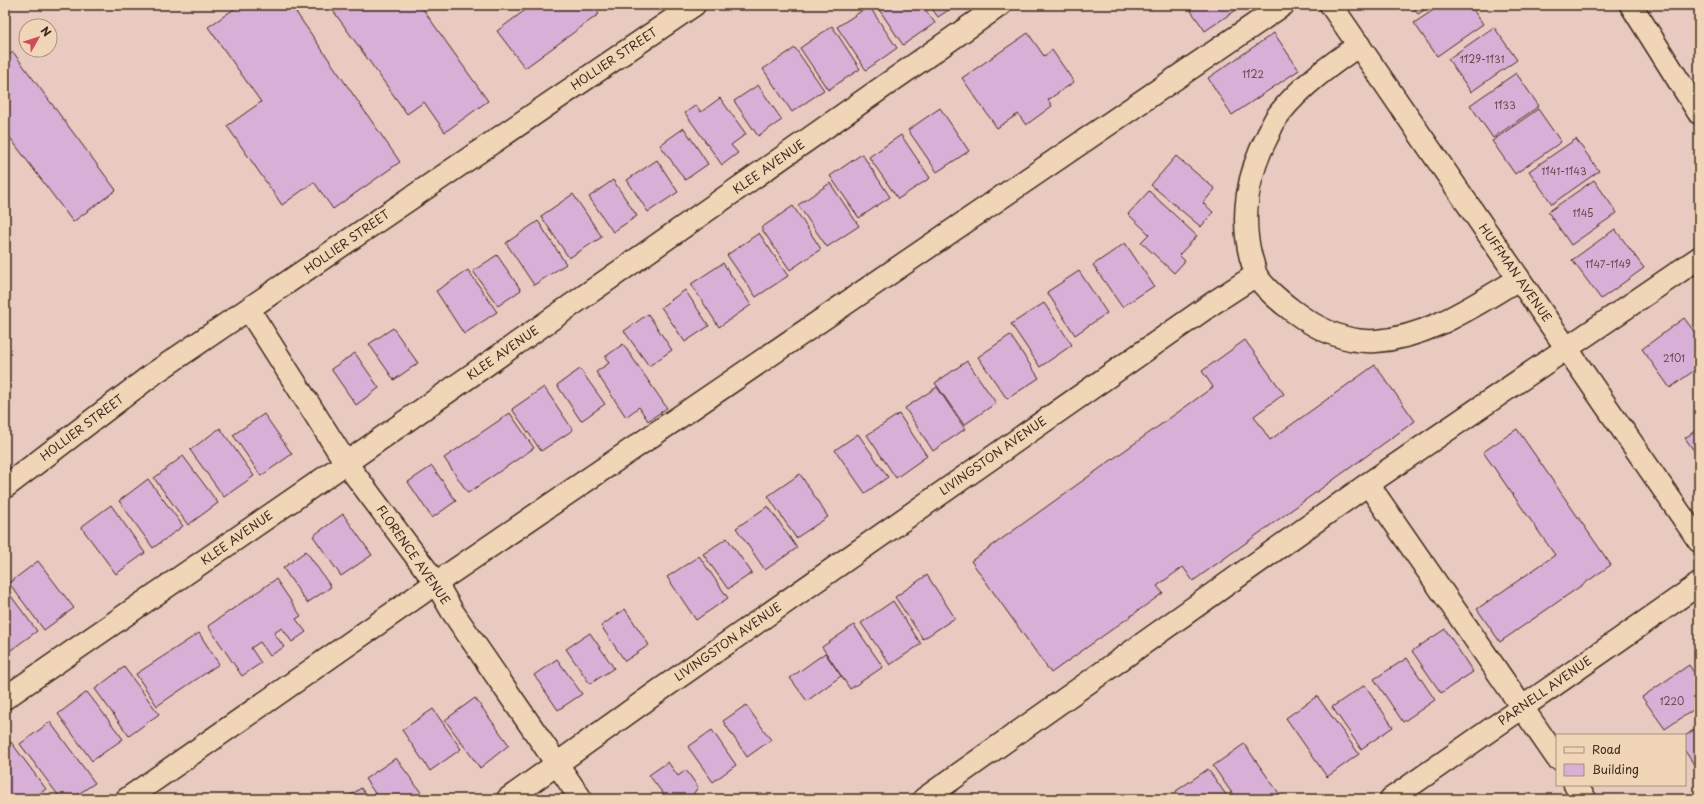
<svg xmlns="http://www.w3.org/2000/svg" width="1704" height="804" viewBox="0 0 1704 804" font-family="'Playpen Sans',sans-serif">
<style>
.building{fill:#d8afd6;stroke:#3b2a1e}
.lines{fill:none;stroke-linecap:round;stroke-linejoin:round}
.minor-casing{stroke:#3b2a1e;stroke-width:25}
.minor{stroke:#f0d6b7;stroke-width:22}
.labels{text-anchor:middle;stroke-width:3;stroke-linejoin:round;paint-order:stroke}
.number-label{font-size:10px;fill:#624b4c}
.street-label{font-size:12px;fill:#3b2a1e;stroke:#f0d6b7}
</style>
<rect width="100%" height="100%" fill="#e9cac0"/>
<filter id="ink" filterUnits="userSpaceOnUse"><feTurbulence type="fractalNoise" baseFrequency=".025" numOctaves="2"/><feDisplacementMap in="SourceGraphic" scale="8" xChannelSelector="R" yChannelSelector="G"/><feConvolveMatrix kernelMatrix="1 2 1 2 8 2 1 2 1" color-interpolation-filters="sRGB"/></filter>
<g filter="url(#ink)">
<!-- building -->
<g class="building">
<polygon points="240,5 291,5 400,162 333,209 314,182 282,205 227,126 261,102 208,27"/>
<polygon points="329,5 420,5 488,101 445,132 424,102 407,114"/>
<polygon points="532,5 592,5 599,14 525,68 497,31"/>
<polygon points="876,5 922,5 935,23 903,45"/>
<polygon points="929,5 956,5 938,17"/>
<polygon points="1187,5 1237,5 1239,8 1205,31"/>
<polygon points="1411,5 1432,5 1418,14"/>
<polygon points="1441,5 1470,5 1483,24 1437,56 1414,23"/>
<polygon points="869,6 897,48 866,70 837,27"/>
<polygon points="832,26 860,69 828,90 800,48"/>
<polygon points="1494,27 1517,60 1471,92 1448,59"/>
<polygon points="1028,33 1044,56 1052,50 1074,82 1048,100 1052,106 1026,125 1018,114 997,128 962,78"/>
<polygon points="1274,33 1299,70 1232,115 1208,78"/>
<polygon points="795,48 824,90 792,112 763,69"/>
<polygon points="13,52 116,190 73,222 5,131 5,58"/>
<polygon points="1516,73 1539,106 1493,138 1470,105"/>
<polygon points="758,85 782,120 758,136 734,101"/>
<polygon points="720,98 746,134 731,145 738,153 722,165 685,113 696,105 701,112"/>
<polygon points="940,108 969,151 937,172 908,130"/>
<polygon points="1538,109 1561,142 1515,174 1492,141"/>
<polygon points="684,128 708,164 685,180 660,145"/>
<polygon points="901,135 930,178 898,199 869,157"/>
<polygon points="1576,139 1599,171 1552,204 1529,171"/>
<polygon points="862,154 890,197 859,218 830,176"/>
<polygon points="1176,156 1215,189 1203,203 1213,212 1201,227 1151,185"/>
<polygon points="657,160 678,192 648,212 627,180"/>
<polygon points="613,180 637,216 613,232 589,197"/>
<polygon points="1594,180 1617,213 1571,245 1548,212"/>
<polygon points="830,183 859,226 827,247 798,205"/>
<polygon points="1149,191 1197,236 1179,255 1185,261 1174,273 1141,242 1149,234 1128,214"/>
<polygon points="573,194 602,237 569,258 541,216"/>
<polygon points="793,206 821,249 790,270 761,228"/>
<polygon points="538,221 566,264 534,285 506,243"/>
<polygon points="1615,229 1644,268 1601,299 1572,260"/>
<polygon points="759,233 788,276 756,297 727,255"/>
<polygon points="1125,243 1154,286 1122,307 1093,265"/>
<polygon points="497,255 521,290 498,306 473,271"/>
<polygon points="723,263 751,305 719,327 691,284"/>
<polygon points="468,270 497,312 464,334 436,291"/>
<polygon points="1079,271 1107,313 1075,335 1047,292"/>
<polygon points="685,290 709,326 685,342 661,307"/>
<polygon points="1044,303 1072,345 1040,367 1011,324"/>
<polygon points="648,314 672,350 649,366 624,331"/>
<polygon points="1684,318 1699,338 1699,367 1670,388 1642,349"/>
<polygon points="393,328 418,363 394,380 369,344"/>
<polygon points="1010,335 1039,378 1007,399 978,357"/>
<polygon points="1245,340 1284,394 1254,416 1270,440 1375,365 1415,421 1193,581 1183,567 1157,586 1163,593 1051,673 971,561 1213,387 1202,371"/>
<polygon points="623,344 667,408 648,421 639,407 626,417 596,372 609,363 605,357"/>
<polygon points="355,353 379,388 356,405 331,369"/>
<polygon points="967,361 996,403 964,425 935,383"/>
<polygon points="580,369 605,404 581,421 557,385"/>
<polygon points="544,387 573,430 541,451 512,409"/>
<polygon points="937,387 965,429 933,451 905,408"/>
<polygon points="510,413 534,448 468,493 444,458"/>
<polygon points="264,414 292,454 261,476 233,435"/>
<polygon points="899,414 927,456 896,478 867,435"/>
<polygon points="220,428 254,476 224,497 190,450"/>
<polygon points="1699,428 1699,458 1685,438"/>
<polygon points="1517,429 1611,565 1500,642 1477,609 1555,555 1483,452"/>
<polygon points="858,434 888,477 865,493 835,450"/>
<polygon points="183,456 218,503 188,525 154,478"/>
<polygon points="432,466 456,501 432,518 408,482"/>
<polygon points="800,474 828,517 796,538 768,496"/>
<polygon points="148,479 183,526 153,548 119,501"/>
<polygon points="111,505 145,553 116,574 81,527"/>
<polygon points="768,506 797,548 765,570 736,528"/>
<polygon points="343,514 372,555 341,576 313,536"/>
<polygon points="727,538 752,573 728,589 703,554"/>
<polygon points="306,551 331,587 307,603 283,568"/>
<polygon points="699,556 728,598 696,620 667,577"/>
<polygon points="38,561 74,608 44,630 9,583"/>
<polygon points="927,575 955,618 923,639 895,597"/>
<polygon points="276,579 301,616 296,619 306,632 292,642 282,628 274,633 284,647 270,656 260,642 251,648 261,663 242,676 208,626"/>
<polygon points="5,588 37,631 7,653 5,651"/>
<polygon points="893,601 921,644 890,665 861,623"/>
<polygon points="625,609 649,645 625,661 601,626"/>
<polygon points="854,625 883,667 850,689 822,647"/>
<polygon points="1445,629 1473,672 1441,693 1412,651"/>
<polygon points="199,633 219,664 157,706 136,674"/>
<polygon points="590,633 614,668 590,684 566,649"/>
<polygon points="825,653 841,676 807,701 790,678"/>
<polygon points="1407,658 1435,700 1403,722 1374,679"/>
<polygon points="557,659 582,694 558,710 534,675"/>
<polygon points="1689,665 1699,680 1699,706 1665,729 1642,697"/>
<polygon points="124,667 159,714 129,736 95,689"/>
<polygon points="1365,685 1393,727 1361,749 1332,707"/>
<polygon points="87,692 123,739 92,761 58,714"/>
<polygon points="1317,696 1359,754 1327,777 1286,718"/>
<polygon points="475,698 509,745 480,768 445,720"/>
<polygon points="746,705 771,740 747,757 723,721"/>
<polygon points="433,709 461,749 430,771 402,730"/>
<polygon points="50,722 95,783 71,799 61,799 20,744"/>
<polygon points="1699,726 1699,772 1685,751 1685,736"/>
<polygon points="712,730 736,765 713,782 688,747"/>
<polygon points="11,742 46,789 32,799 7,799 5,796 5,746"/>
<polygon points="1244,744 1283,799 1236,799 1213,766"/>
<polygon points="396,758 425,798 424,799 379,799 365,779"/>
<polygon points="668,762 678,776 686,770 698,787 692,796 695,799 667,799 649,775"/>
<polygon points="1208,769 1229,799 1182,799 1176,791"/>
<polygon points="361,788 369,799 345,799"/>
</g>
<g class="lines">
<!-- minor casing -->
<g class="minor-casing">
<g id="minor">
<polyline points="1331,5 1699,541"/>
<polyline points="1631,5 1699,113"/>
<path d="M1359 45C1329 66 1301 86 1279 114 1274 120 1271 128 1268 135 1248 173 1240 216 1251 258 1253 263 1254 270 1256 275 1263 287 1282 303 1293 311 1317 329 1345 343 1376 341 1430 337 1474 305 1519 279"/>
<polyline points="249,310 346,463 436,583 452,611 581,799"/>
<polyline points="1368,484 1557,758"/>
<polyline points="5,487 153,374 694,5"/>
<polyline points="5,698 346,463 1000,5"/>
<polyline points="1575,785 1585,799"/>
<polyline points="127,799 436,583 1283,5"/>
<polyline points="508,799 660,690 1213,303 1256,275"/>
<polyline points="924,799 1368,484 1699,258"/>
<polyline points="1391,799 1699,584"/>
</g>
</g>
<!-- minor -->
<use href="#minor" class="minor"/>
</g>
</g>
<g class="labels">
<!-- number labels -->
<g class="number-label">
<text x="1482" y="63">1129-1131</text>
<text x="1253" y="78">1122</text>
<text x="1505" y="109">1133</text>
<text x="1564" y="175">1141-1143</text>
<text x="1583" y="217">1145</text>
<text x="1608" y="268">1147-1149</text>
<text x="1674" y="362">2101</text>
<text x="1672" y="705">1220</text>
</g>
<!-- street labels -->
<g class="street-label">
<text transform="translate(614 59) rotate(-34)" y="4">HOLLIER STREET</text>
<text transform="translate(769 167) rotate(-35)" y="4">KLEE AVENUE</text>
<text transform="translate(347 242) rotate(-35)" y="4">HOLLIER STREET</text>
<text transform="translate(1515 273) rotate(55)" y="4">HUFFMAN AVENUE</text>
<text transform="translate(503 353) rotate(-35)" y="4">KLEE AVENUE</text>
<text transform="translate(82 428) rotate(-37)" y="4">HOLLIER STREET</text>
<text transform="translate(993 456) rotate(-35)" y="4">LIVINGSTON AVENUE</text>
<text transform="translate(237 538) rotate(-35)" y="4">KLEE AVENUE</text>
<text transform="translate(413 555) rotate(55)" y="4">FLORENCE AVENUE</text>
<text transform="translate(728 642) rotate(-35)" y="4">LIVINGSTON AVENUE</text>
<text transform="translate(1545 691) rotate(-35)" y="4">PARNELL AVENUE</text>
</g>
</g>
<!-- margin -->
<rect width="1704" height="804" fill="none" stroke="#f0d6b7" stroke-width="20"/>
<rect x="10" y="10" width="1684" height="784" fill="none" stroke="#3b2a1e" stroke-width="1.5" filter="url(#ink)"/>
<!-- legend -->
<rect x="1556" y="734" width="130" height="52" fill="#f0d6b7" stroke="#a8917a"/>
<rect x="1564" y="747" width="20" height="6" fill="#f0d6b7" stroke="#a8917a"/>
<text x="1592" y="754" font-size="12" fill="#3b2a1e">Road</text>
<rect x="1564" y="764" width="20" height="12" fill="#d8afd6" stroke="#a8917a"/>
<text x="1592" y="774" font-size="12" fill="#3b2a1e">Building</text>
<!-- north arrow -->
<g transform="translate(38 38) rotate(51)"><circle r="19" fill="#f0d6b7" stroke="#a8917a"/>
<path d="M0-3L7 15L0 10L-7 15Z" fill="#d1495b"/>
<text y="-6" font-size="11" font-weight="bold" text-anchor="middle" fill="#3b2a1e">N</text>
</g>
</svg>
